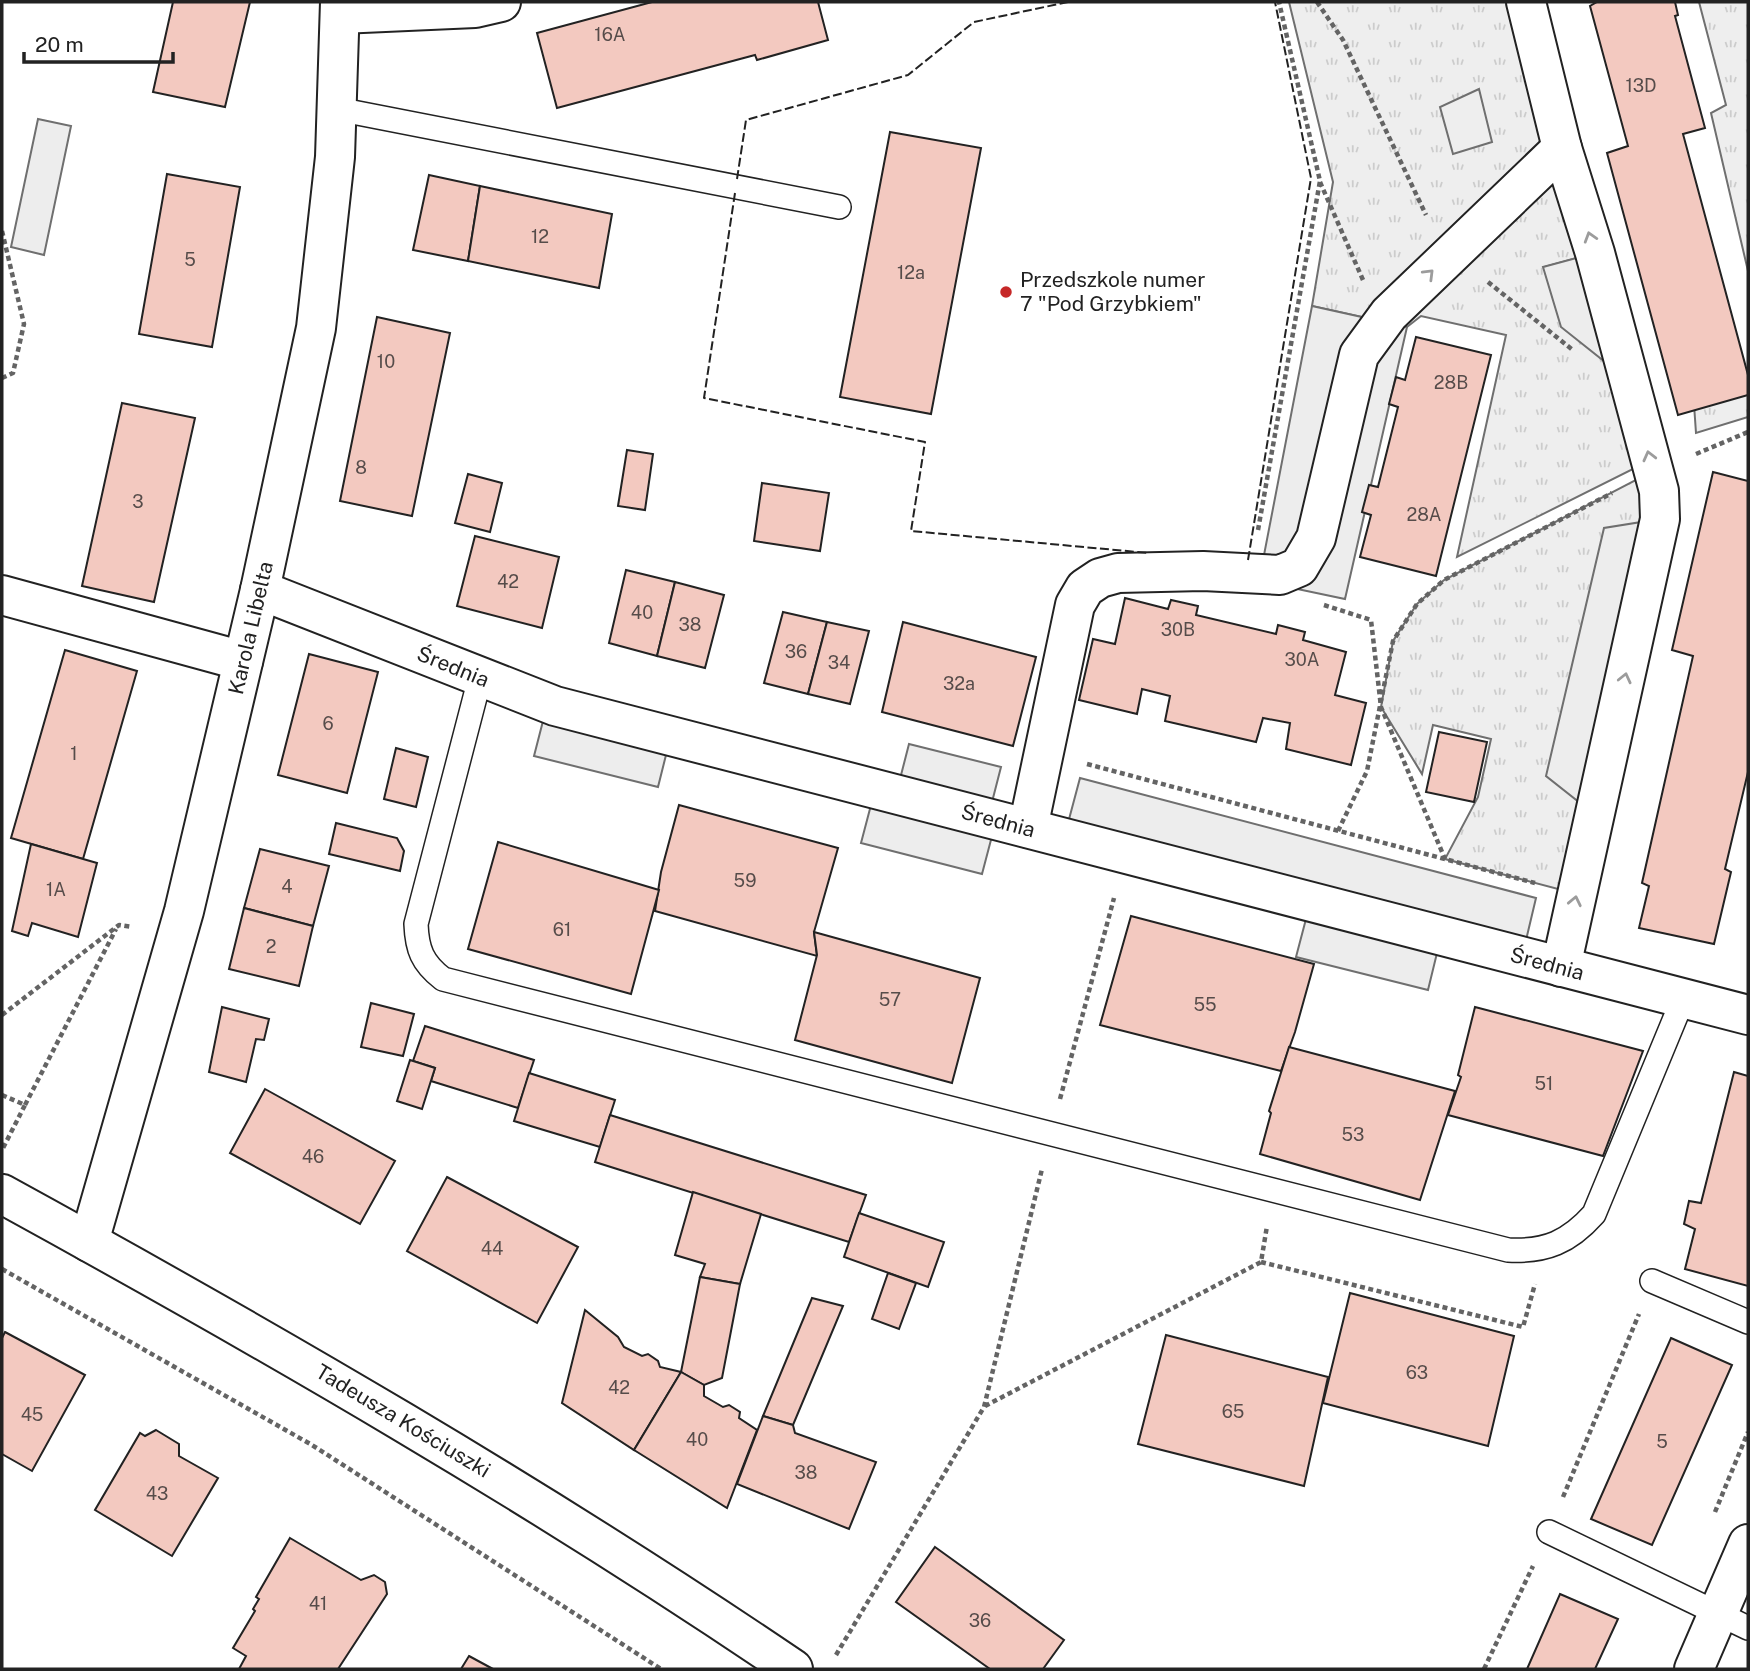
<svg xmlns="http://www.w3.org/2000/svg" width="1750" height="1671" viewBox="0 0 1750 1671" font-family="'Public Sans',sans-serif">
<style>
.grass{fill:url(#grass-tufts);stroke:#6f6f6f;stroke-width:2}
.park{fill:#eee;stroke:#6f6f6f;stroke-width:2}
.parking{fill:#ededed;stroke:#6f6f6f;stroke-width:2}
.building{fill:#f3c9c0;stroke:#222;stroke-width:2}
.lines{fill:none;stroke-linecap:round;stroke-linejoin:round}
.service-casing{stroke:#222;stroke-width:26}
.minor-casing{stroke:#222;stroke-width:42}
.tertiary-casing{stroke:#222;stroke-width:42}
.secondary-casing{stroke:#222;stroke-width:42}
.path{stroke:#646464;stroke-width:4.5;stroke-dasharray:5 3.5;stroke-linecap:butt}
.service{stroke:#fff;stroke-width:23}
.minor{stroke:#fff;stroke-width:38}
.tertiary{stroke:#fff;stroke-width:38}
.secondary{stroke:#fff;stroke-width:38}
.fence{stroke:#222;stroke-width:2;stroke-dasharray:9 3.5;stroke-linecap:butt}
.oneway{stroke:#9c9c9c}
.poi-dot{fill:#c62828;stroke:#fff;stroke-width:2.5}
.labels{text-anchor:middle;stroke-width:5;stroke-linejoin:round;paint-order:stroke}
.number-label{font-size:18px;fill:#564c4a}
.poi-label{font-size:21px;fill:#222;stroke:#fff;text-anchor:start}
.street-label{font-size:21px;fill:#222;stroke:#fff}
</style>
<defs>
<pattern id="grass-tufts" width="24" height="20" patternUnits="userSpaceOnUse" patternTransform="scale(1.75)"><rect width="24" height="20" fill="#eee"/><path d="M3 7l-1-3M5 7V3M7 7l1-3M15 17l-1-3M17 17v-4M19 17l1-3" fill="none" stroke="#ccc"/></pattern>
</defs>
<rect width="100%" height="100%" fill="#fff"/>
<!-- grass -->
<g class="grass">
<polygon points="1289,2 1525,2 1595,253 1544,267 1629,381 1651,460 1457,557 1506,335 1421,316 1407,327 1312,306 1333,182"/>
<polygon points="1699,2 1748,2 1748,271 1711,113 1726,105"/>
<polygon points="1748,376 1748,417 1696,433 1693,390"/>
<polygon points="1653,471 1594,814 1577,894 1445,859 1478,797 1491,739 1433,725 1422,774 1381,707 1393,641 1417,604 1444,580"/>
</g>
<!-- park -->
<polygon class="park" points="1479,89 1492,142 1453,154 1440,107"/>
<!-- parking -->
<g class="parking">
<polygon points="38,119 71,126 44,255 11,247"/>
<polygon points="1595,253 1629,381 1561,327 1543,267"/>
<polygon points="1312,306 1407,327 1345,599 1259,581"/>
<polygon points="1660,519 1594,814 1546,776 1604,528"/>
<polygon points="543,721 667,751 658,787 534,756"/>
<polygon points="909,744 1001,767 992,802 900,779"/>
<polygon points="1080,778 1536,898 1522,957 1064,838"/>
<polygon points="871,805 992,836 982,874 861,843"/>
<polygon points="1306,919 1437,953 1428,990 1296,957"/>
</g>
<!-- building -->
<g class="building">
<polygon points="173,2 250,2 225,107 153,92"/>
<polygon points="652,2 818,2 828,40 757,60 755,55 557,108 537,33"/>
<polygon points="1597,2 1675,2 1678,15 1675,16 1705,128 1683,134 1748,375 1748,395 1678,415 1607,153 1628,146 1590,6"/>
<polygon points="890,132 981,148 931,414 840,397"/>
<polygon points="167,174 240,187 212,347 139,334"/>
<polygon points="429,175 480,186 468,261 413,250"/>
<polygon points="480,186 612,214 599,288 468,261"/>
<polygon points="377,317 450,333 412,516 340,501"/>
<polygon points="1416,337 1491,355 1436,576 1360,557 1371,515 1362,512 1369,485 1378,487 1398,407 1389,404 1396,377 1405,380"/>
<polygon points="122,403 195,418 154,602 82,586"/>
<polygon points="627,450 653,454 645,510 618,506"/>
<polygon points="1713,472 1748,481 1748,772 1725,869 1731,872 1714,944 1639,928 1649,886 1642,883 1693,656 1672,650"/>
<polygon points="468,474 502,483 490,532 455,523"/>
<polygon points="762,483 829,493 820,551 754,541"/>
<polygon points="475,536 559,557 542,628 457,606"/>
<polygon points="626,570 675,582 657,656 609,643"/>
<polygon points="675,582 724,595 705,668 657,656"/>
<polygon points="1125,598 1168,609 1171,600 1198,606 1196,615 1276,634 1278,625 1305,632 1303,640 1346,652 1335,695 1366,703 1351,765 1286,749 1290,723 1263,718 1256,742 1165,721 1170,696 1142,689 1137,714 1079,700 1093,639 1115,644"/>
<polygon points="783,612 827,622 808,694 764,683"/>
<polygon points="827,622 869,631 850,704 808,694"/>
<polygon points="903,622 1036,657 1013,746 882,712"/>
<polygon points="65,650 137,671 83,859 11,838"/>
<polygon points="309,654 378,672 347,793 278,775"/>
<polygon points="1439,732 1487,742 1474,802 1426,792"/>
<polygon points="396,748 428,757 416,807 384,799"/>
<polygon points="679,805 838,848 814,932 817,956 655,911 661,872"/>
<polygon points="336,823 397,838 404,851 400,871 329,854"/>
<polygon points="498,842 659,890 631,994 468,949"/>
<polygon points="31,844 97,863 78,937 32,923 28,936 12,931"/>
<polygon points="260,849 329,866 313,926 244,908"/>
<polygon points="244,908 313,926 299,986 229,969"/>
<polygon points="1131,916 1314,964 1295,1032 1281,1071 1100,1025"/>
<polygon points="814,932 980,978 952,1083 795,1040 817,955"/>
<polygon points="371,1003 414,1014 403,1056 361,1047"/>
<polygon points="222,1007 269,1019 264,1040 256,1039 246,1082 209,1072"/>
<polygon points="1475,1007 1643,1051 1603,1156 1448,1115 1461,1077 1458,1075"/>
<polygon points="425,1026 534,1060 518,1108 431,1081 435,1068 413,1061"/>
<polygon points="1289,1047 1455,1091 1420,1200 1260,1154 1271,1113 1269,1111"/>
<polygon points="410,1060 435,1068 422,1109 397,1101"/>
<polygon points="1734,1072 1748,1076 1748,1286 1685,1269 1695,1229 1684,1224 1689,1201 1701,1203"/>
<polygon points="529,1073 615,1100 600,1147 514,1121"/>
<polygon points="265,1089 395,1161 360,1224 230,1153"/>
<polygon points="610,1115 866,1195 849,1242 595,1162"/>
<polygon points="447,1177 578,1247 537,1323 407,1251"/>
<polygon points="693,1192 761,1214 740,1284 700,1277 705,1264 675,1255"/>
<polygon points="859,1213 944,1242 928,1287 844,1257"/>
<polygon points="888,1273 916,1283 899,1329 872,1319"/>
<polygon points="700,1277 740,1284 722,1378 704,1385 681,1372"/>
<polygon points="1350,1293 1514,1336 1488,1446 1323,1403"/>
<polygon points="812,1298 843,1306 793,1425 763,1416"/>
<polygon points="585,1310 618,1337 624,1347 642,1356 648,1354 658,1361 660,1367 681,1372 634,1450 562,1403"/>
<polygon points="5,1332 85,1375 32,1471 2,1454 2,1338"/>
<polygon points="1166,1335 1328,1377 1304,1486 1138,1444"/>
<polygon points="1671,1338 1732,1365 1652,1545 1591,1519"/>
<polygon points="681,1372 704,1385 704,1396 723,1407 729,1405 740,1412 739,1418 757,1430 727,1508 634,1450"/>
<polygon points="763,1416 793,1425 795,1433 876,1462 849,1529 737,1484"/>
<polygon points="156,1430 179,1444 179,1456 218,1478 172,1556 95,1510 140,1433 145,1436"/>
<polygon points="290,1538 361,1580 374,1575 385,1582 387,1594 338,1669 239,1669 246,1656 233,1648 255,1611 253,1609 259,1599 256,1597"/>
<polygon points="935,1547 1064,1640 1043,1669 990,1669 896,1602"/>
<polygon points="1560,1594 1618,1619 1595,1669 1527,1669"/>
<polygon points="469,1656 493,1669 461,1669"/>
</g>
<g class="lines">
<!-- service casing -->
<g class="service-casing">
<g id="service">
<polyline points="337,109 839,207"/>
<path d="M480 678 416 924C417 949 422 963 443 979L1508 1250C1546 1252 1569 1242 1594 1214L1683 999"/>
<polyline points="1652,1281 1748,1322"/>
<polyline points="1549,1532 1748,1628"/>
</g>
</g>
<!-- minor casing -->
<g class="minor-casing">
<g id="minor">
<polyline points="1526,2 1562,148 1595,253 1659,491 1660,519 1561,967"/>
<polyline points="340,14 475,8 501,2"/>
<polyline points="2,595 243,661"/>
<polyline points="1028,828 1075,605 1085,588 1100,578 1118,573 1203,571 1280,575 1299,567 1316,538 1359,355 1389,314 1562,148"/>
</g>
</g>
<!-- tertiary casing -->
<g class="tertiary-casing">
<g id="tertiary">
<polyline points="260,590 555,706 1748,1015"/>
<polyline points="89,1242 184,911 260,590 316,328 335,157 340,2"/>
<polyline points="1694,1669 1748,1544"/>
</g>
</g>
<!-- secondary casing -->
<g class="secondary-casing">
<path id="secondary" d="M2 1194C272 1342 538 1496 793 1669"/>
</g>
<!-- path -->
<g class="path">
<polyline points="1317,2 1343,40 1426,215"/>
<polyline points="1320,182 1363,280"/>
<polyline points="2,231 24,324 13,373 2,378"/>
<polyline points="1488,282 1574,351"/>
<polyline points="1696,454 1748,432"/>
<polyline points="1258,530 1320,181 1279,2"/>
<polyline points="1324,605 1371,620 1381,707 1445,859"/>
<polyline points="1087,764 1535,883"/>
<polyline points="1338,831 1367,771 1393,641 1417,604 1444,580 1612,493"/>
<polyline points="2,1015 119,925 132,927"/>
<polyline points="2,1095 25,1105 2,1150"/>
<polyline points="1060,1099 1114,898"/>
<polyline points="25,1105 116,929"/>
<polyline points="1261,1262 1523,1327 1535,1284"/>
<polyline points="2,1269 312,1445 661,1669"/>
<polyline points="985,1406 1261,1262 1267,1226"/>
<polyline points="1563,1497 1639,1314"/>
<polyline points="1715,1512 1748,1432"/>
<polyline points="836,1655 984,1407 1042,1169"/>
<polyline points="1484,1669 1533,1566"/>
</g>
<!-- service -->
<use href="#service" class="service"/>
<!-- minor -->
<use href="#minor" class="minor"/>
<!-- tertiary -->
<use href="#tertiary" class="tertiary"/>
<!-- secondary -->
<use href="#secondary" class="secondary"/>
<!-- fence -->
<g class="fence">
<polyline points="737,179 746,120 908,75 974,22 1068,2"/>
<polyline points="735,193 704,398 925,442 911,531 1148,553"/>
<polyline points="1248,560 1311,178 1275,2"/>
</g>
</g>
<!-- one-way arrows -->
<defs><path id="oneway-chevron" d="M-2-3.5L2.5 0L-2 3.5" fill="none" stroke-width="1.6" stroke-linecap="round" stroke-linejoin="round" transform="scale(1.75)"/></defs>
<g class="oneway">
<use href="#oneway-chevron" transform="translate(1590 237) rotate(-107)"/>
<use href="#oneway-chevron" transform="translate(1429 274) rotate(-45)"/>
<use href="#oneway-chevron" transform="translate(1649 456) rotate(-104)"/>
<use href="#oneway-chevron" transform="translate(1625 678) rotate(-77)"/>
<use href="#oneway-chevron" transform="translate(1575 901) rotate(-78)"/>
</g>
<!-- markers -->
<circle class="poi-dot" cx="1006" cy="292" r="7"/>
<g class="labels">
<!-- number labels -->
<g class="number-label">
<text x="610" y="41">16A</text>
<text x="1641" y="92">13D</text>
<text x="540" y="243">12</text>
<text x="190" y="266">5</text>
<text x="911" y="279">12a</text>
<text x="386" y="368">10</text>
<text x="1451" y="389">28B</text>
<text x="361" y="474">8</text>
<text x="138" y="508">3</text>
<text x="1424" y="521">28A</text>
<text x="508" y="588">42</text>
<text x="642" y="619">40</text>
<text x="690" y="631">38</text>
<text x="1178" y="636">30B</text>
<text x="796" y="658">36</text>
<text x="1302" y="666">30A</text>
<text x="839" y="669">34</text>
<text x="959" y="690">32a</text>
<text x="328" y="730">6</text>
<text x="74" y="760">1</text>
<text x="745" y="887">59</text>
<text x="287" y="893">4</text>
<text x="56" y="896">1A</text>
<text x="562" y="936">61</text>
<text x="271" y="953">2</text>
<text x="890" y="1006">57</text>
<text x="1205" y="1011">55</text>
<text x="1544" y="1090">51</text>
<text x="1353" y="1141">53</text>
<text x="313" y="1163">46</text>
<text x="492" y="1255">44</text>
<text x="1417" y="1379">63</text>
<text x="619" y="1394">42</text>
<text x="1233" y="1418">65</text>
<text x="32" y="1421">45</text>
<text x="697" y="1446">40</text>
<text x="1662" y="1448">5</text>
<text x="806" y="1479">38</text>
<text x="157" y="1500">43</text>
<text x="318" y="1610">41</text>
<text x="980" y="1627">36</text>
</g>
<!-- poi labels -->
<g class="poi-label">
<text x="1020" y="287">Przedszkole numer<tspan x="1020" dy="24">7 "Pod Grzybkiem"</tspan></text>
</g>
<!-- street labels -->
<g class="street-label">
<text transform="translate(251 628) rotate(-77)" y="7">Karola Libelta</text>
<text transform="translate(453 667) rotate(22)" y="7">Średnia</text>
<text transform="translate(998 821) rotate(15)" y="7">Średnia</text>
<text transform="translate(1547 964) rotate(15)" y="7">Średnia</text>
<text transform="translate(403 1421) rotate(31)" y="7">Tadeusza Kościuszki</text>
</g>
</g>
<!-- border -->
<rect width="1750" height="1671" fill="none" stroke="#222222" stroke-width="7"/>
<!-- scale -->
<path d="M24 52v10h149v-10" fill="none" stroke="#222222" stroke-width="3.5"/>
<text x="35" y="52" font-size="21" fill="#222222" stroke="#ffffff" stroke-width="5" paint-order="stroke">20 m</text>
</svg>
